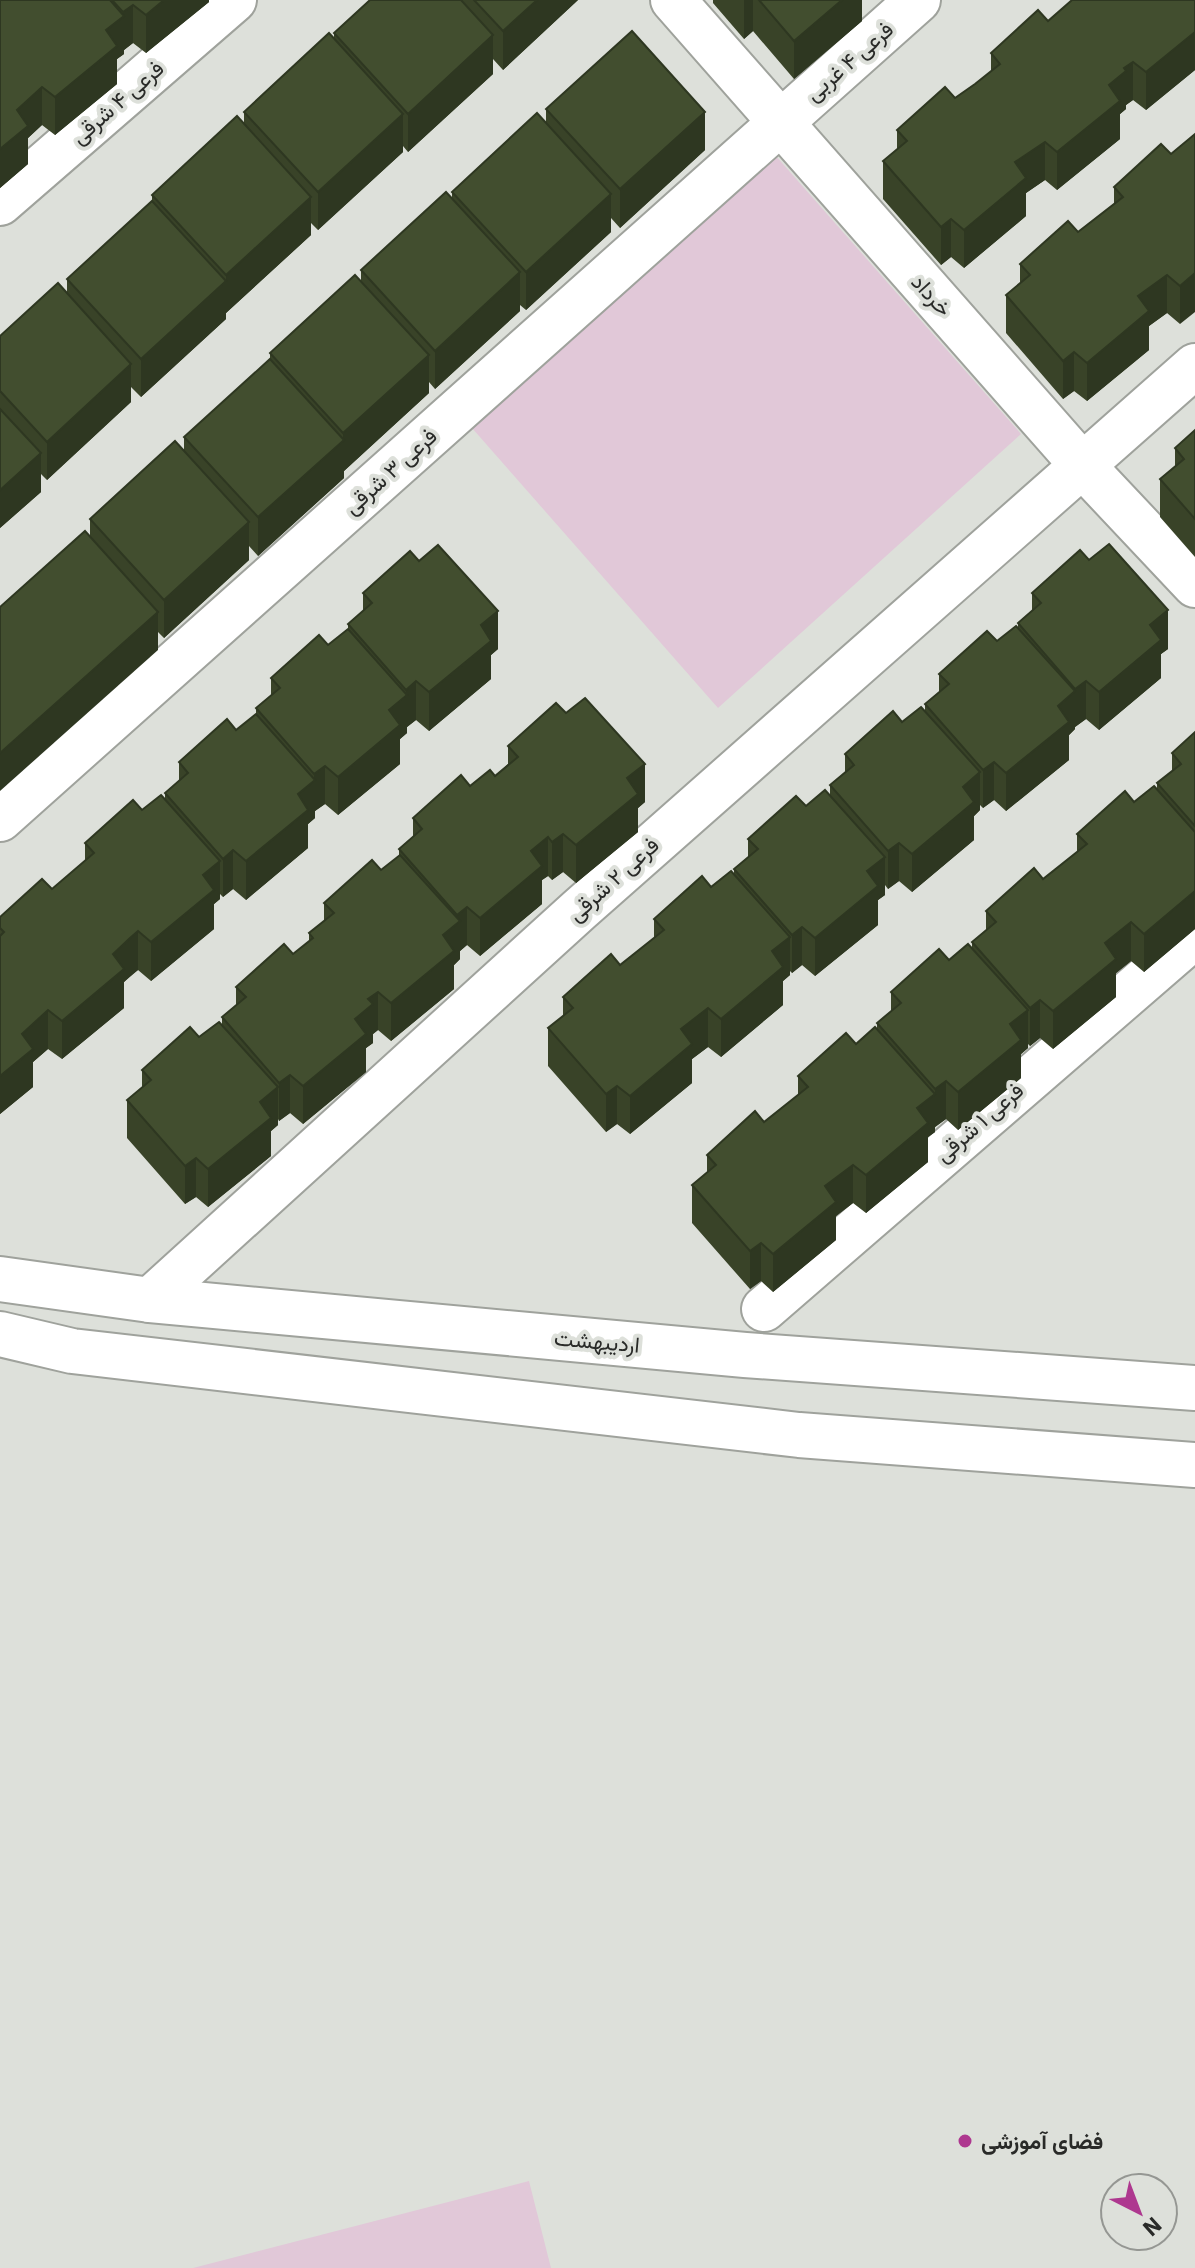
<svg xmlns="http://www.w3.org/2000/svg" width="1195" height="2268" viewBox="0 0 1195 2268" font-family="'IBM Plex Sans',Vazirmatn,sans-serif">
<style>
.green{fill:#e1c8d8}
.lines{fill:none;stroke-linecap:round;stroke-linejoin:round}
.minor-casing{stroke:#9fa29c;stroke-width:48}
.tertiary-casing{stroke:#9fa29c;stroke-width:48}
.minor{stroke:#fff;stroke-width:44}
.tertiary{stroke:#fff;stroke-width:44}
.wall{fill:#394328}
.shaded-wall{fill:#2e3721}
.building{fill:#424e2f;stroke:#2e3721;stroke-width:2}
.poi-dot{fill:#ae388f;stroke:#dde0da;stroke-width:3}
.labels{text-anchor:middle;stroke-width:8;stroke-linejoin:round;paint-order:stroke}
.street-label{font-size:22px;fill:#292a28;stroke:#dde0da}
.poi-label{font-size:22px;font-weight:bold;fill:#292a28;stroke:#dde0da;text-anchor:start}
</style>
<rect width="100%" height="100%" fill="#dde0da"/>
<!-- green -->
<g class="green">
<polygon points="775,155 1021,434 718,708 472,428"/>
<polygon points="529,2181 551,2268 193,2268"/>
</g>
<g class="lines">
<!-- minor casing -->
<g class="minor-casing">
<g id="minor">
<polyline points="0,203 234,0"/>
<polyline points="0,819 918,0"/>
<polyline points="150,1300 579,910 1195,366"/>
<polyline points="764,1309 1195,936"/>
</g>
</g>
<!-- tertiary casing -->
<g class="tertiary-casing">
<g id="tertiary">
<polyline points="673,0 1083,466 1195,585"/>
<polyline points="0,1279 150,1300 745,1355 1195,1388"/>
<polyline points="0,1334 72,1351 799,1435 1195,1465"/>
</g>
</g>
<!-- minor -->
<use href="#minor" class="minor"/>
<!-- tertiary -->
<use href="#tertiary" class="tertiary"/>
</g>
<!-- wall -->
<g class="wall">
<polygon points="0,0 209,0 209,2 146,53 133,43 124,50 124,54 117,59 117,84 55,135 42,125 28,138 28,164 0,188"/>
<polygon points="370,0 578,0 503,70 493,59 493,74 408,152 403,146 403,152 318,230 311,223 311,235 226,313 226,319 141,397 131,387 131,402 47,480 41,474 41,492 0,528 0,336 67,293 67,279 152,201 152,195 244,124 244,112 334,39 334,33"/>
<polygon points="713,0 862,0 862,21 794,79 753,31 744,39 713,3"/>
<polygon points="1195,0 1195,70 1146,110 1133,100 1126,105 1126,109 1120,114 1120,139 1057,190 1045,180 1026,193 1026,216 964,268 951,257 941,265 883,199 883,161 897,150 897,130 955,98 975,84 991,72 991,53 1048,21"/>
<polygon points="546,109 705,150 620,228 611,218 611,232 526,310 520,305 520,311 435,389 429,382 429,393 344,471 344,478 258,556 249,546 249,560 164,638 158,632 158,650 90,537 90,519 184,451 184,437 270,359 270,353 361,282 361,270 452,198 452,192 546,124"/>
<polygon points="1190,139 1180,324 1167,313 1149,326 1149,350 1087,401 1074,391 1063,399 1006,333 1006,295 1020,283 1020,264 1078,232 1114,204 1114,187 1171,154"/>
<polygon points="1195,430 1195,557 1160,517 1160,479 1175,467 1175,448"/>
<polygon points="363,593 498,649 491,655 491,679 429,731 416,720 407,727 407,733 400,739 400,764 338,815 325,804 315,811 315,818 308,824 308,848 246,900 233,889 223,897 220,894 220,899 214,904 214,929 151,981 138,970 130,976 124,982 124,1008 62,1059 48,1049 33,1062 33,1087 0,1114 0,917 52,889 85,861 85,843 142,810 165,800 165,793 179,781 179,762 236,730 256,715 256,708 271,696 271,678 328,645 348,630 348,624 363,611"/>
<polygon points="1032,593 1168,649 1161,654 1161,678 1099,730 1086,719 1075,727 1075,729 1069,735 1069,760 1006,811 994,800 983,808 980,805 980,810 974,816 974,840 912,892 899,881 888,889 885,885 885,895 878,900 878,925 815,976 802,965 792,973 790,971 790,975 783,981 783,1005 721,1057 708,1047 692,1059 692,1083 630,1134 617,1124 606,1132 548,1066 548,1028 563,1016 563,997 620,965 654,938 654,919 734,875 734,869 748,857 748,839 806,806 830,796 830,785 845,773 845,754 902,722 925,711 925,704 939,692 939,674 997,641 1018,627 1018,623 1032,611"/>
<polygon points="1195,732 1195,929 1144,972 1131,961 1116,973 1116,997 1053,1049 1040,1038 1030,1046 1028,1044 1028,1048 1021,1054 1021,1078 958,1130 946,1119 935,1127 935,1132 928,1137 928,1162 866,1213 853,1203 836,1216 836,1240 773,1292 761,1281 750,1289 692,1223 692,1185 707,1173 707,1155 764,1122 798,1095 798,1076 856,1044 877,1030 877,1023 891,1012 891,992 972,948 972,942 986,930 986,911 1043,879 1077,852 1077,834 1134,802 1157,790 1157,783 1172,772 1172,753"/>
<polygon points="508,746 645,802 638,808 638,832 576,883 563,872 552,880 548,876 542,880 542,904 480,956 467,945 460,951 460,959 454,965 454,989 391,1041 378,1030 373,1034 373,1043 366,1048 366,1072 303,1124 290,1113 279,1121 278,1119 278,1125 271,1131 271,1156 208,1207 196,1197 185,1204 127,1138 127,1100 142,1088 142,1070 222,1025 222,1017 236,1005 236,987 293,954 309,941 309,933 324,921 324,903 381,870 399,856 399,849 413,837 413,818 470,786 495,776 508,764"/>
</g>
<!-- shaded-wall -->
<g class="shaded-wall">
<polygon points="164,0 209,0 209,2 146,53 146,15"/>
<polygon points="537,0 578,0 503,70 503,31"/>
<polygon points="744,0 753,0 753,31 744,39"/>
<polygon points="842,0 862,0 862,21 794,79 794,41"/>
<polygon points="133,5 133,43 124,50 124,54 117,59 117,84 55,135 55,97 106,30 123,17 123,12"/>
<polygon points="1195,32 1195,70 1146,110 1146,72"/>
<polygon points="493,35 493,74 408,152 408,114"/>
<polygon points="1133,62 1133,100 1126,105 1126,109 1120,114 1120,139 1057,190 1057,152 1109,85 1124,68"/>
<polygon points="42,87 42,125 28,138 28,164 0,188 0,149 17,110"/>
<polygon points="705,112 705,150 620,228 620,189"/>
<polygon points="403,114 403,152 318,230 318,192"/>
<polygon points="1045,142 1045,180 1026,193 1026,216 964,268 964,230 1015,162"/>
<polygon points="611,194 611,232 526,310 526,272"/>
<polygon points="311,197 311,235 226,313 226,319 141,397 141,359 226,281 226,275"/>
<polygon points="951,219 951,257 941,265 941,227"/>
<polygon points="520,272 520,311 435,389 435,351"/>
<polygon points="1195,273 1195,312 1180,324 1180,286"/>
<polygon points="1167,275 1167,313 1149,326 1149,350 1087,401 1087,363 1138,296"/>
<polygon points="1074,352 1074,391 1063,399 1063,361"/>
<polygon points="429,355 429,393 344,471 344,478 258,556 258,517 343,440 343,433"/>
<polygon points="131,364 131,402 47,480 47,442"/>
<polygon points="41,453 41,492 0,528 0,490"/>
<polygon points="249,522 249,560 164,638 164,600"/>
<polygon points="1168,610 1168,649 1161,654 1161,678 1099,730 1099,692 1150,625"/>
<polygon points="498,611 498,649 491,655 491,679 429,731 429,692 481,625"/>
<polygon points="158,612 158,650 0,791 0,753"/>
<polygon points="416,681 416,720 407,727 407,733 400,739 400,764 338,815 338,777 389,710 406,696 406,690"/>
<polygon points="1086,681 1086,719 1075,727 1075,729 1069,735 1069,760 1006,811 1006,773 1058,706 1075,691 1075,689"/>
<polygon points="994,762 994,800 983,808 983,770"/>
<polygon points="645,764 645,802 638,808 638,832 576,883 576,845 627,778"/>
<polygon points="325,766 325,804 315,811 315,818 308,824 308,848 246,900 246,861 298,794 314,781 314,774"/>
<polygon points="980,772 980,810 974,816 974,840 912,892 912,854 963,787"/>
<polygon points="563,834 563,872 552,880 552,842"/>
<polygon points="548,837 548,876 542,880 542,904 480,956 480,918 531,851"/>
<polygon points="899,843 899,881 888,889 888,851"/>
<polygon points="233,850 233,889 223,897 223,859"/>
<polygon points="885,857 885,895 878,900 878,925 815,976 815,938 867,871"/>
<polygon points="220,861 220,899 214,904 214,929 151,981 151,942 203,875"/>
<polygon points="1195,891 1195,929 1144,972 1144,934"/>
<polygon points="467,907 467,945 460,951 460,959 454,965 454,989 391,1041 391,1003 443,935 457,924 457,915"/>
<polygon points="1131,922 1131,961 1116,973 1116,997 1053,1049 1053,1011 1105,943"/>
<polygon points="802,927 802,965 792,973 792,935"/>
<polygon points="138,931 138,970 124,982 124,1008 62,1059 62,1021 113,954"/>
<polygon points="790,937 790,975 783,981 783,1005 721,1057 721,1019 772,951"/>
<polygon points="378,992 378,1030 373,1034 373,1043 366,1048 366,1072 303,1124 303,1086 355,1019 368,999"/>
<polygon points="1040,1000 1040,1038 1030,1046 1030,1008"/>
<polygon points="708,1008 708,1047 692,1059 692,1083 630,1134 630,1096 681,1029"/>
<polygon points="48,1010 48,1049 33,1062 33,1087 0,1114 0,1076 22,1034"/>
<polygon points="1028,1010 1028,1048 1021,1054 1021,1078 958,1130 958,1092 1010,1024"/>
<polygon points="290,1075 290,1113 279,1121 279,1083"/>
<polygon points="946,1081 946,1119 935,1127 935,1089"/>
<polygon points="617,1086 617,1124 606,1132 606,1094"/>
<polygon points="278,1087 278,1125 271,1131 271,1156 208,1207 208,1169 260,1102"/>
<polygon points="935,1094 935,1132 928,1137 928,1162 866,1213 866,1175 917,1108"/>
<polygon points="196,1158 196,1197 185,1204 185,1166"/>
<polygon points="853,1165 853,1203 836,1216 836,1240 773,1292 773,1254 825,1186"/>
<polygon points="761,1243 761,1281 750,1289 750,1251"/>
</g>
<!-- building -->
<g class="building">
<polygon points="0,0 110,0 124,16 106,30 117,46 55,97 42,87 17,110 28,126 0,149"/>
<polygon points="112,0 164,0 146,15 133,5 123,12"/>
<polygon points="370,0 461,0 493,35 408,114 334,33"/>
<polygon points="474,0 537,0 503,31"/>
<polygon points="759,0 842,0 794,41"/>
<polygon points="1072,0 1195,0 1195,32 1146,72 1133,62 1124,68 1126,71 1109,85 1120,101 1057,152 1045,142 1015,162 1026,178 964,230 951,219 941,227 883,161 907,141 897,130 945,87 955,98 975,84 1000,64 991,53 1038,10 1048,21"/>
<polygon points="632,31 705,112 620,189 546,109"/>
<polygon points="329,33 403,114 318,192 244,112"/>
<polygon points="537,113 611,194 526,272 452,192"/>
<polygon points="237,116 311,197 226,275 152,195"/>
<polygon points="1195,134 1195,273 1180,286 1167,275 1138,296 1149,311 1087,363 1074,352 1063,361 1006,295 1030,275 1020,264 1068,221 1078,232 1123,197 1114,187 1161,144 1171,154"/>
<polygon points="446,192 520,272 435,351 361,270"/>
<polygon points="152,201 226,281 141,359 67,279"/>
<polygon points="355,275 429,355 343,433 270,353"/>
<polygon points="58,283 131,364 47,442 0,391 0,336"/>
<polygon points="270,359 344,440 258,517 184,437"/>
<polygon points="0,409 41,453 0,490"/>
<polygon points="1195,430 1195,519 1160,479 1184,459 1175,448"/>
<polygon points="175,441 249,522 164,600 90,519"/>
<polygon points="85,531 158,612 0,753 0,607"/>
<polygon points="1109,544 1168,610 1150,625 1161,640 1099,692 1086,681 1075,689 1018,623 1041,603 1032,593 1080,550 1089,560"/>
<polygon points="438,545 498,611 481,625 491,641 429,692 416,681 406,690 348,624 372,603 363,593 410,551 419,561"/>
<polygon points="1016,626 1075,691 1058,706 1069,722 1006,773 994,762 983,770 925,704 949,684 939,674 987,631 997,641"/>
<polygon points="348,629 407,695 389,710 400,725 338,777 325,766 314,774 256,708 280,688 271,678 319,635 328,645"/>
<polygon points="585,698 645,764 627,778 638,794 576,845 563,834 552,842 548,837 531,851 542,866 480,918 467,907 457,915 399,849 422,829 413,818 461,775 470,786 490,770 495,776 518,757 508,746 556,703 566,713"/>
<polygon points="921,707 980,772 963,787 974,802 912,854 899,843 888,851 830,785 854,765 845,754 893,711 902,722"/>
<polygon points="256,714 315,780 298,794 308,810 246,861 233,850 223,859 165,793 188,773 179,762 227,719 236,730"/>
<polygon points="1195,732 1195,826 1157,783 1181,764 1172,753"/>
<polygon points="1154,786 1195,832 1195,891 1144,934 1131,922 1105,943 1116,959 1053,1011 1040,1000 1030,1008 972,942 996,922 986,911 1034,868 1043,879 1087,844 1077,834 1125,791 1134,802"/>
<polygon points="825,790 885,857 867,871 878,886 815,938 802,927 792,935 734,869 758,849 748,839 796,796 806,806"/>
<polygon points="161,795 220,861 203,875 214,890 151,942 138,931 130,938 113,954 124,969 62,1021 48,1010 22,1034 33,1049 0,1076 0,936 4,932 0,928 0,917 42,879 52,889 94,853 85,843 133,800 142,810"/>
<polygon points="400,855 460,921 443,935 454,951 391,1003 378,992 368,999 373,1004 355,1019 366,1034 303,1086 290,1075 279,1083 222,1017 246,997 236,987 284,944 293,954 313,938 309,933 334,913 324,903 372,860 381,870"/>
<polygon points="731,871 790,937 772,951 783,967 721,1019 708,1008 681,1029 692,1044 630,1096 617,1086 606,1094 548,1028 573,1008 563,997 611,954 620,965 664,930 654,919 702,876 711,887"/>
<polygon points="968,944 1028,1010 1010,1024 1021,1040 958,1092 946,1081 935,1089 877,1023 901,1003 891,992 939,949 949,960"/>
<polygon points="219,1022 278,1087 260,1102 271,1118 208,1169 196,1158 185,1166 127,1100 151,1080 142,1070 190,1027 199,1037"/>
<polygon points="875,1027 935,1094 917,1108 928,1123 866,1175 853,1165 825,1186 836,1202 773,1254 761,1243 750,1251 692,1185 716,1165 707,1155 755,1111 764,1122 808,1087 798,1076 846,1033 856,1044"/>
</g>
<!-- markers -->
<circle class="poi-dot" cx="965" cy="2141" r="8"/>
<g class="labels">
<!-- street labels -->
<g class="street-label">
<text transform="translate(849 61) rotate(-41)" y="8">فرعی ۴ غربی</text>
<text transform="translate(117 102) rotate(-41)" y="8">فرعی ۴ شرقی</text>
<text transform="translate(932 295) rotate(48)" y="8">خرداد</text>
<text transform="translate(390 471) rotate(-42)" y="8">فرعی ۳ شرقی</text>
<text transform="translate(613 879) rotate(-42)" y="8">فرعی ۲ شرقی</text>
<text transform="translate(979 1122) rotate(-41)" y="8">فرعی ۱ شرقی</text>
<text transform="translate(597 1341) rotate(5)" y="8">اردیبهشت</text>
</g>
<!-- poi labels -->
<g class="poi-label">
<text x="981" y="2149">فضای آموزشی</text>
</g>
</g>
<!-- north arrow -->
<g transform="translate(1139 2212) rotate(138)"><circle r="38" fill="#dde0da" stroke="#959793" stroke-width="2"/>
<path d="M0-6L14 30L0 20L-14 30Z" fill="#ae388f"/>
<text y="-12" font-size="22" font-weight="bold" text-anchor="middle" fill="#292a28">N</text>
</g>
</svg>
